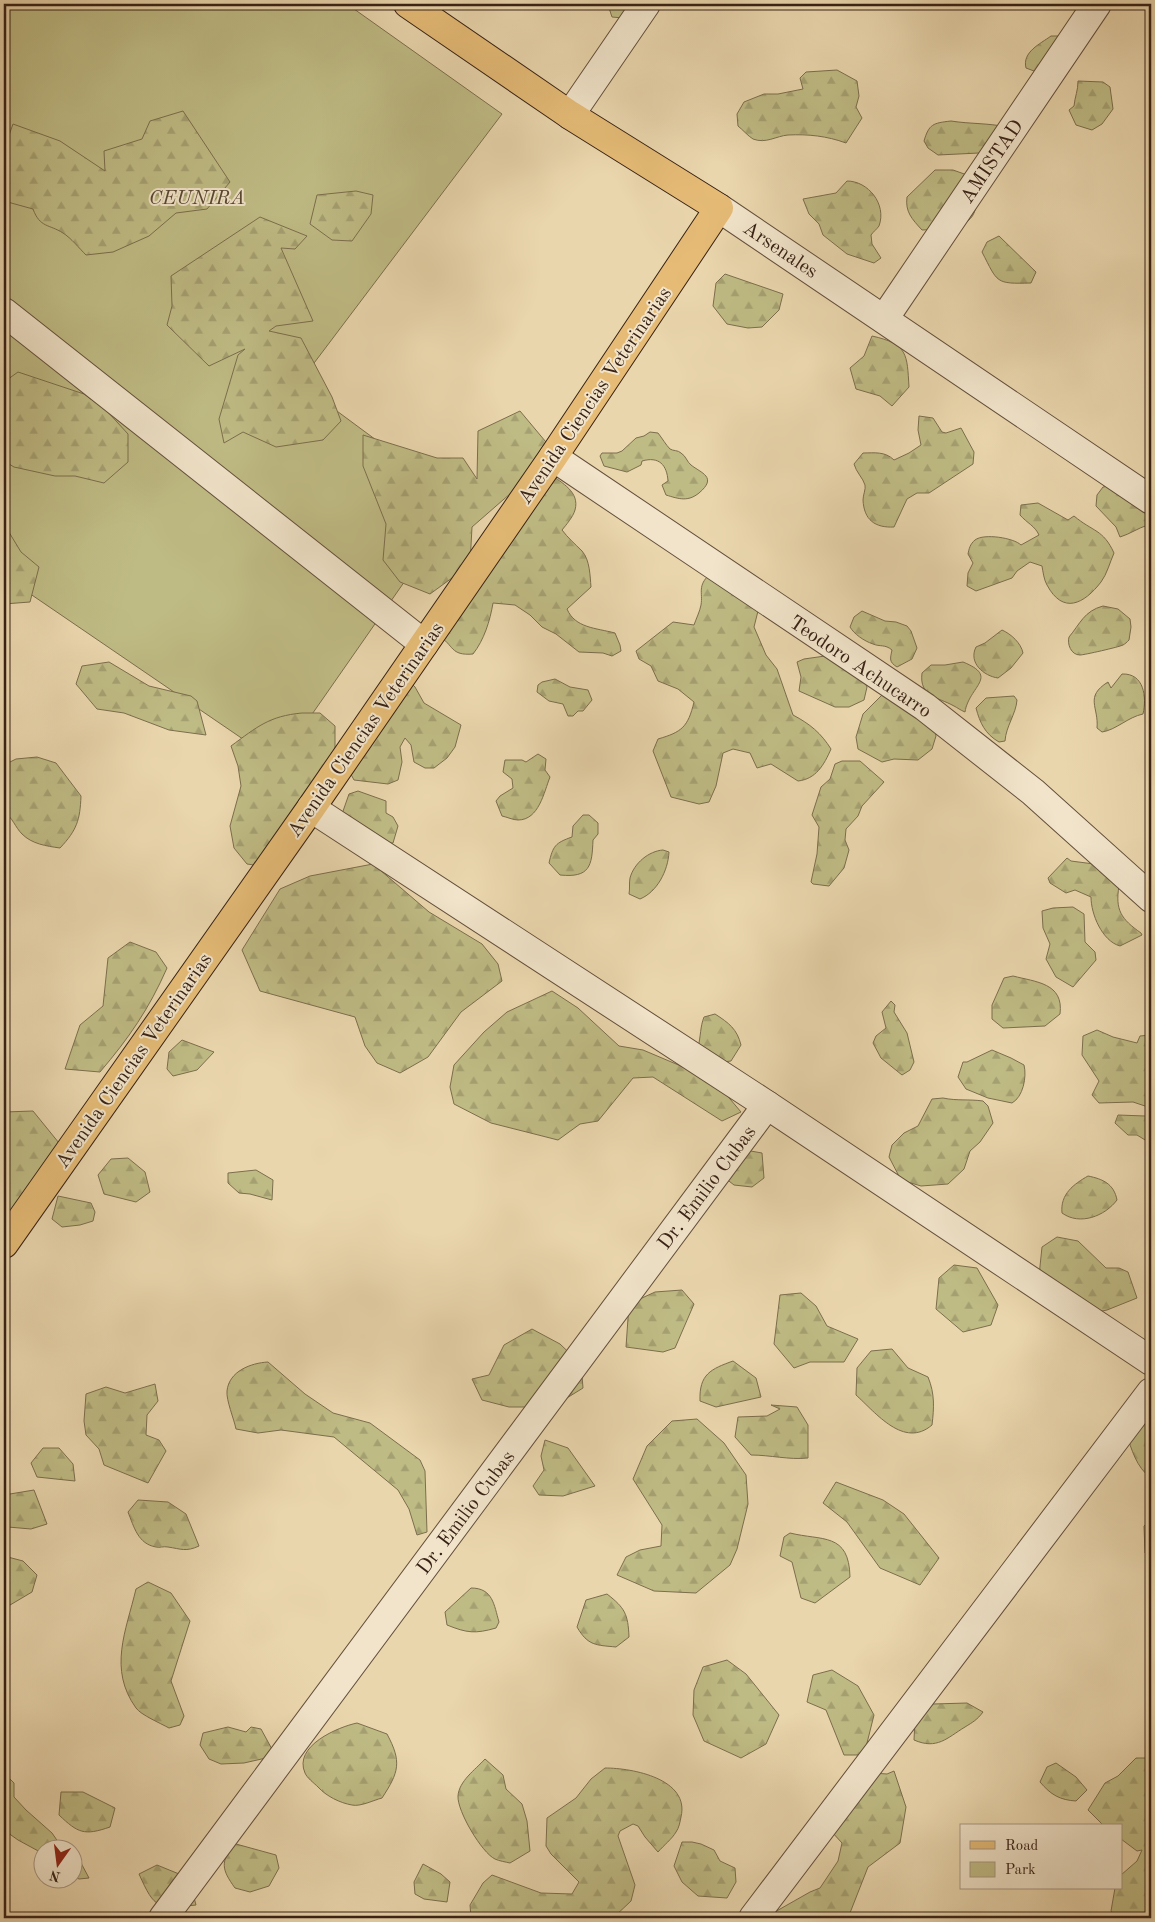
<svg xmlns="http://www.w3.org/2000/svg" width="1155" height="1922" viewBox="0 0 1155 1922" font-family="'Old Standard TT',serif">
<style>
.green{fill:#bfbb84;stroke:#7c6e4d}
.forest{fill:url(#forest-firs);stroke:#7c6e4d;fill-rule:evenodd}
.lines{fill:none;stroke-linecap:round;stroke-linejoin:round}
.minor-casing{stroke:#644f3c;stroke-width:30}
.major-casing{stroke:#382216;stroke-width:30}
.minor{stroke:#f1e4ca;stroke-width:28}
.major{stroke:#e5bb76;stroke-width:28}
.labels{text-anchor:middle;stroke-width:4;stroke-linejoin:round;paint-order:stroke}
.street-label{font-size:20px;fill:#382216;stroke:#f1e4ca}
.park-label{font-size:20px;font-style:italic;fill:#5a4832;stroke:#f1e4ca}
</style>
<defs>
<pattern id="forest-firs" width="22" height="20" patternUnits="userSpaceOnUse" patternTransform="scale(1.25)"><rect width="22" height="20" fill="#bfbb84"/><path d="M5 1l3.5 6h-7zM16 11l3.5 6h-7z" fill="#a5a071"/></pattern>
</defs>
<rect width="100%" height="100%" fill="#ead6ad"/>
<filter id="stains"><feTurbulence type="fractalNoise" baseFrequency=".004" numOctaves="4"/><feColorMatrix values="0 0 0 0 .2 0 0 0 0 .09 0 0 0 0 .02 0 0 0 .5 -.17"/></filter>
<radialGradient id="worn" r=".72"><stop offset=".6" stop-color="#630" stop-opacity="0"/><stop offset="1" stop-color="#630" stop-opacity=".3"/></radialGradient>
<!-- green -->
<polygon class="green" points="4,4 347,4 502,114 299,383 460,502 278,763 4,576"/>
<!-- forest -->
<g class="forest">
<polygon points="610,4 640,4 623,18 612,17 609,8"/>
<path d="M1051 36H1059L1048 60 1034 71 1026 68C1022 52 1040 44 1051 36Z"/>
<path d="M837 70 857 81 859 96 856 107 862 118 846 143C827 136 808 134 788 135 776 136 766 144 753 139 748 136 743 130 738 126L737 114 744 102 764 94H778L803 89 800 78 806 72Z"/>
<path d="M1078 81 1103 82 1110 87 1113 109 1102 124 1092 130 1076 125 1069 110 1074 106C1075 96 1078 91 1078 81Z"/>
<path d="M183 111 230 182 207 209 176 213 149 236 113 252 86 255C79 248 71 238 63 233 49 224 40 228 33 209L4 201 6 184 4 183V149L13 124 60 141 105 171 104 151 142 139 150 121Z"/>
<path d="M951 121C970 124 988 123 1007 127L985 156 979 153 938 155 928 148 924 141C929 124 933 123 951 121Z"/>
<path d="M935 170H953L970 176 981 190C979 197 977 206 974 213 967 230 938 229 922 230 912 219 905 212 907 197Z"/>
<path d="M847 181C868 181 887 204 879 226 877 229 873 232 871 235L872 244 881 258 874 263 847 254 823 235 819 224 809 214 803 199 836 193Z"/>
<polygon points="356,191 373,195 371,214 352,241 332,240 310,224 317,195"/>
<polygon points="260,217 307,236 295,249 281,248 313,321 276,326 269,331 301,338 332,397 341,421 323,440 276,447 243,432 224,443 219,419 238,355 245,349 209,366 167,325 172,306 171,276"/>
<path d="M999 236 1036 272 1031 283C995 284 998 283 982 252L987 242Z"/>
<polygon points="725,274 783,294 779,310 762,327 748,328 727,324 713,306 716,283"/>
<path d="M872 336C908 344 907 354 909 387L892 406 880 396 856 389 850 368 864 356Z"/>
<polygon points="18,372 84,394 106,410 128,434 128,462 104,483 75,476 55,476 14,467 4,461 4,382"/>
<path d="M520 411 556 454 550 474C562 483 580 492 575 510 573 517 566 525 562 530 568 538 575 544 582 551 590 560 590 576 591 587L567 609C575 628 596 628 615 633L620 645 621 651 612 656 603 653 579 652 556 634 542 627 530 615 515 605 493 603C490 621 484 640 473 654 450 656 454 645 439 636L467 567 430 594 400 582 383 560 386 524 363 466V435L437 458H463L477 479 478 431ZM511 493 509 509 470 564 472 527Z"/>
<path d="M919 416 933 418 942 432 946 433 961 428 974 452 973 464 929 493H917L907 499 894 527C875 528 864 520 863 500 863 495 866 489 865 485 863 478 856 472 854 464L863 453C874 453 885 451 894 460L909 453 921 445 918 430Z"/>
<path d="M650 432 658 433C662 438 666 445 670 449 673 451 678 450 681 453 686 456 687 462 691 465 701 473 718 477 699 493 688 502 679 499 666 495L662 485 668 481C667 465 659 456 642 461L641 465 627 472 604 466 600 456 602 453H617L622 451 636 438 644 436Z"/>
<path d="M1114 485 1151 499V528L1148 525C1138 528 1130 534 1120 537L1116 527 1096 506 1097 495 1103 487Z"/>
<path d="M1038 503 1068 520 1074 516C1093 532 1103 529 1114 553 1110 562 1107 574 1101 582 1084 604 1063 615 1047 585 1044 580 1043 572 1042 566L1030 562 1017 571 1012 578 976 591 967 586 968 573 973 563 968 554C969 549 970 544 975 540 984 533 1014 538 1021 545L1039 535C1035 526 1027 523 1020 515L1021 505Z"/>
<polygon points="4,524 21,552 39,567 30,602 4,604"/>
<path d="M710 574 760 603 754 627 766 655 777 669 793 715C810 724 821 733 831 749 824 765 816 779 798 781L771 764 757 768 750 753 733 749 723 753 716 786 709 802 699 804 671 797 653 751 658 739C682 732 688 727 694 702L678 689 658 681 651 666 639 659 636 651 673 622 694 625C696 619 700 611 701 605 703 592 697 586 710 574Z"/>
<path d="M1103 606 1118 609 1130 619 1131 627 1129 640C1127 642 1125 644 1123 645 1119 647 1084 655 1080 655 1071 655 1067 644 1069 637 1080 624 1084 611 1103 606Z"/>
<path d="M862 611 885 621 896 622 907 626 911 631 917 648 912 659 897 667C889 662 890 659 892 650 885 644 880 647 873 644 864 641 854 634 850 627L854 617Z"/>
<path d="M1002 630C1011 634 1021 643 1023 653L1011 668 998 678C984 676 968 663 976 647L985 643Z"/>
<polygon points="825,656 863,678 867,687 864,700 849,707 835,707 799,691 801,677 797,662 804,659"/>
<polygon points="109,662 149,686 191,696 197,701 206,735 169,730 124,713 97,709 76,684 82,666"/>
<path d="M963 662C1000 677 969 686 965 712 960 710 958 708 954 706 938 697 919 697 922 673L931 665H945Z"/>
<path d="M1122 674C1144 673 1147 697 1143 714 1128 717 1116 730 1102 732L1097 728C1099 707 1084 697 1108 682L1111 688Z"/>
<polygon points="555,679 570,687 588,690 592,700 583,711 578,711 573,716 568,716 563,704 549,701 537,692 538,685 542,682"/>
<polygon points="412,684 415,687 424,703 461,725 455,747 447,758 434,768 425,768 414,762 411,745 405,738 400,747 402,762 398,780 388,784 354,780 347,767"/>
<polygon points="891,686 934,726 936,736 932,749 918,760 894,759 882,762 858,749 856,737 863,714"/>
<path d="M1014 696 1017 700C1016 714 1006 726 1005 741L999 742C985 734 980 723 976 708L986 698Z"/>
<path d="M302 713H320L335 726V748L316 785 268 867 247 864 234 848 230 826 241 786 238 766 231 746C257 727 269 716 302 713Z"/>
<path d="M538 754 546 759 545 770 550 777C544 792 539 820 518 820 513 820 507 817 502 816L496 801 500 796 513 788 512 779 503 772 505 760H522L526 762Z"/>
<path d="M37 757 56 763 81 796C80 820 77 830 60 848 46 846 32 844 22 834 15 827 13 818 4 812V765L16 759Z"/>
<polygon points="842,761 860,761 884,782 862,806 858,816 846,829 845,840 849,850 844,868 829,886 813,884 811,882 817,854 819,827 812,815 821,787 830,779 835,764"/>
<polygon points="358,791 386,801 386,813 393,817 398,826 393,843 388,843 342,814 349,794"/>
<path d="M583 815H589L598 823V834L593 840C592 866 590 878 560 875L549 863C553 846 555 843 572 837L573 826Z"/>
<path d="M663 850 669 852C668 871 657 892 640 899L629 894C630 889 629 883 630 878 634 863 649 851 663 850Z"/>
<path d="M1067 858 1071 861 1094 864 1119 886C1115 910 1121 919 1141 933L1142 935 1120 946C1102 941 1091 914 1091 897L1075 890 1066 893 1050 883 1048 878Z"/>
<polygon points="373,864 429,912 482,944 498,964 502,981 461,1012 428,1057 400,1073 377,1063 365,1046 355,1017 260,991 242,950 280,889 310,876"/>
<polygon points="1073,907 1084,914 1085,942 1095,952 1096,960 1073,987 1056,977 1046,959 1050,944 1043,928 1042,911 1053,908"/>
<path d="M130 942 156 952 167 968C149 1009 129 1038 100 1072L65 1069 80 1025 103 1006 108 958Z"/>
<path d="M1013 976C1036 982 1064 983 1060 1014L1045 1026 1003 1028 992 1019V1005L1004 978Z"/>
<polygon points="552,991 578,1008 619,1046 643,1050 714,1080 741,1112 722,1121 653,1077 633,1078 598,1121 580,1124 558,1140 491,1123 454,1104 450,1087 454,1065 484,1032 507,1012"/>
<polygon points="891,1001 895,1005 894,1012 907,1033 914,1062 910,1070 902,1075 881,1058 873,1043 876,1036 886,1028 882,1012"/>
<path d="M715 1014C729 1023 737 1029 741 1045L731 1061 723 1062 698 1047C701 1036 700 1027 704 1017Z"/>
<polygon points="1097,1030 1113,1037 1137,1043 1140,1036 1151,1035 1151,1108 1133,1102 1099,1103 1092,1095 1099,1081 1082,1055 1083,1036"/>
<polygon points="182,1040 214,1052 197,1070 173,1076 167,1069 169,1052"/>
<path d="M992 1050 1011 1058 1024 1065C1027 1077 1023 1097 1012 1103L988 1098 966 1089 958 1077 963 1062H967Z"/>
<path d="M943 1098C957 1101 969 1099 983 1101L988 1106 993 1123 980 1142 970 1151 964 1169 948 1184 921 1186 901 1180 889 1157 892 1145 904 1133 918 1126 932 1099Z"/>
<polygon points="33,1111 59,1143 4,1230 4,1112"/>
<polygon points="1118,1115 1145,1116 1151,1119 1151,1150 1150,1143 1137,1135 1128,1135 1115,1123"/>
<polygon points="728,1147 762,1153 764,1178 752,1187 734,1185 720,1174"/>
<polygon points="128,1158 145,1172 150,1192 136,1202 104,1194 98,1175 111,1159"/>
<polygon points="256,1170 273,1180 272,1200 250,1194 239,1193 228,1183 228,1173"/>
<path d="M1088 1176C1103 1179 1114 1184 1117 1200 1105 1216 1080 1226 1062 1213 1060 1194 1074 1184 1088 1176Z"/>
<polygon points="58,1196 91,1203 95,1212 93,1221 80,1225 62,1227 52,1219"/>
<polygon points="1057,1237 1078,1241 1106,1268 1119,1268 1128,1272 1137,1298 1107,1310 1088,1314 1039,1276 1042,1247"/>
<polygon points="954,1265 977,1268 998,1305 991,1325 963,1332 936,1309 939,1278"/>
<polygon points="682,1290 694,1304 675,1348 663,1352 626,1347 629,1304 655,1292"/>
<polygon points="801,1293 816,1306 827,1326 858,1339 844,1362 810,1362 794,1368 774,1344 780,1295"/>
<polygon points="532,1329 560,1344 581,1364 583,1388 562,1401 533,1407 509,1407 482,1400 472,1379 489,1375 504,1345"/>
<path d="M892 1349 908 1368 928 1377C935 1394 934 1408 932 1425 904 1449 876 1413 856 1395L857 1368 871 1351Z"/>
<path d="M733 1361 756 1378 761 1397 716 1407 700 1401C699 1374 711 1369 733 1361Z"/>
<path d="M268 1362 305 1394 333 1413 370 1423 420 1460 425 1471 427 1532 417 1535 409 1509 398 1490 334 1437 281 1430 258 1433 236 1429C234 1419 226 1400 227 1391 229 1371 251 1363 268 1362Z"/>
<polygon points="155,1384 158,1401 147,1415 146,1435 159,1440 166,1451 148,1483 104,1465 99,1449 86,1435 84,1421 86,1394 106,1387 125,1393"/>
<path d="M771 1405 797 1407 808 1425V1458C789 1460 770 1455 751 1455L735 1437 738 1417 767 1416 780 1409Z"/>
<path d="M1151 1413V1478C1136 1467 1132 1450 1126 1433Z"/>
<polygon points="697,1419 724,1443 746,1475 748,1504 737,1549 730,1565 696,1593 654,1591 617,1575 626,1557 640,1550 661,1546 662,1525 633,1479 647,1446 672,1421"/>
<polygon points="545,1440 568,1448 595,1486 563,1496 539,1495 533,1486 544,1470 541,1456"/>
<polygon points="43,1448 59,1448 73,1464 75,1481 37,1477 31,1463"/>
<polygon points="836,1482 883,1500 904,1514 939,1558 920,1585 880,1568 847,1522 823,1503"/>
<polygon points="34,1490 47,1524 31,1529 8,1527 4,1520 4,1495"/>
<path d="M138 1500 168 1502 186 1514 199 1546C186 1552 181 1549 168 1547 163 1546 160 1548 156 1547 138 1544 134 1527 128 1512Z"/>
<polygon points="1151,1519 1151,1559 1145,1553 1144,1526"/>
<path d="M790 1533C822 1541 849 1532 850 1577L815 1603 801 1598 792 1562 780 1556 784 1537Z"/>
<polygon points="4,1556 23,1561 37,1575 32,1592 5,1608"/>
<path d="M148 1582 171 1593 190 1621 171 1681 184 1716 180 1725 169 1728C160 1723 141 1715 136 1708 108 1669 126 1631 136 1589Z"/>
<path d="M471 1588C493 1588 494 1605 499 1622L496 1628C475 1634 467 1633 447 1625L445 1612Z"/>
<path d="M607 1594C625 1608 628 1614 629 1637L616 1647C596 1645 588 1646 577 1627L586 1600Z"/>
<polygon points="727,1660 746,1674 779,1715 766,1744 741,1758 704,1741 693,1715 694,1690 703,1667"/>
<polygon points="832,1670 858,1686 874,1715 864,1755 844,1755 826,1710 807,1702 813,1675"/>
<path d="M967 1703 983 1712C977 1720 973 1722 965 1727 947 1738 937 1750 914 1740L915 1719 933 1704Z"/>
<path d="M357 1723 387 1734C402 1762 399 1772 382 1798 374 1800 360 1807 352 1805 340 1803 326 1796 318 1787 314 1783 307 1778 305 1773 293 1746 338 1727 357 1723Z"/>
<polygon points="228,1727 246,1732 251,1727 261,1729 273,1751 266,1758 244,1763 221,1764 209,1759 200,1745 203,1733"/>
<polygon points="1136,1758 1145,1758 1151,1760 1151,1918 1115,1918 1111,1911 1115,1888 1121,1888 1121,1875 1137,1861 1142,1850 1137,1851 1121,1839 1121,1826 1104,1826 1088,1810 1105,1783 1118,1776"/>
<path d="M485 1759 503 1775 506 1789 522 1804 527 1821 530 1851 510 1863C506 1862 499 1861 495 1859 482 1853 457 1811 458 1796 459 1781 475 1770 485 1759Z"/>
<path d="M1056 1763 1076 1777 1087 1790 1076 1801C1060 1800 1051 1795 1040 1782L1047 1767Z"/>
<path d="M605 1768C633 1768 690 1779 681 1817 680 1822 679 1828 676 1832 672 1839 664 1845 658 1852L645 1837 638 1826 633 1824 620 1831 618 1836 635 1885 631 1901 613 1918H471L470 1905 483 1883 492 1875 541 1893 572 1894 579 1882 551 1854 546 1846 547 1818 576 1798 591 1779Z"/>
<polygon points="894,1771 906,1807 900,1843 868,1867 848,1918 772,1918 773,1913 810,1892 820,1888 838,1861 842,1843 831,1831 858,1772 887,1774"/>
<polygon points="4,1773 14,1783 14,1797 26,1810 52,1833 63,1849 42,1850 42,1853 18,1840 4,1830"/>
<path d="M61 1792H83L115 1808 110 1827C84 1836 78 1833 59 1815Z"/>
<polygon points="682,1842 692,1842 701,1844 714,1850 720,1861 735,1868 736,1882 727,1898 698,1896 682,1882 674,1866"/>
<path d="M236 1844 276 1855 279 1868 269 1886 250 1892 235 1888C222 1870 219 1861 236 1844Z"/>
<polygon points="72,1857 81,1863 89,1878 79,1879 73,1876"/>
<polygon points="423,1864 441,1874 450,1882 447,1902 424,1899 415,1894 414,1882"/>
<path d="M157 1865 184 1876 192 1890 196 1905C158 1909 155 1910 139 1874Z"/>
</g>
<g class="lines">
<!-- minor casing -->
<g class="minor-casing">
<g id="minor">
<polyline points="570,115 646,4"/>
<polyline points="719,208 1151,500"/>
<polyline points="4,312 424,644"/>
<polyline points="884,319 1097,4"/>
<polyline points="553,457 925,707 1033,792 1151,898"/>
<polyline points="311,808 767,1105 1151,1361"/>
<polyline points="163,1918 767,1105"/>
<polyline points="753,1918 1151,1392"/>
</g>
</g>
<!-- major casing -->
<g class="major-casing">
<polyline id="major" points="4,1244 311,808 553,457 719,208 570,115 408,4"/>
</g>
<!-- minor -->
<use href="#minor" class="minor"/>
<!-- major -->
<use href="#major" class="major"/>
</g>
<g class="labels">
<!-- street labels -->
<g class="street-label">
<text transform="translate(991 161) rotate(-56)" y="7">AMISTAD</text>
<text transform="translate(781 249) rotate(34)" y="7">Arsenales</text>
<text transform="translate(594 395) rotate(-56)" y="7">Avenida Ciencias Veterinarias</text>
<text transform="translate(861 666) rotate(34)" y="7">Teodoro Achucarro</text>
<text transform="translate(365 729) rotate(-55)" y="7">Avenida Ciencias Veterinarias</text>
<text transform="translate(133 1060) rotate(-55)" y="7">Avenida Ciencias Veterinarias</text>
<text transform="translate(706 1187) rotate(-53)" y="7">Dr. Emilio Cubas</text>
<text transform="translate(465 1512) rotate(-53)" y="7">Dr. Emilio Cubas</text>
</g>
<!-- park labels -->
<g class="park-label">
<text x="197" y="204">CEUNIRA</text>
</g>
</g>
<!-- margin -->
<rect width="1155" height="1922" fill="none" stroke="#ead6ad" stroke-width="20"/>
<rect x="5" y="5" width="1145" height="1912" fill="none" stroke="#382216" stroke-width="2.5"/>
<rect x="10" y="10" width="1135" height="1902" fill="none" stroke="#382216"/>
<!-- legend -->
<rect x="960" y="1824" width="162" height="65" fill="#f1e4ca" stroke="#a79682"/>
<rect x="970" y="1841" width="25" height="8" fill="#e5bb76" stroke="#a79682"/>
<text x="1005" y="1850" font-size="15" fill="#382216">Road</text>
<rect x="970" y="1862" width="25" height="15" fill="#bfbb84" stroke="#a79682"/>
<text x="1005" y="1874" font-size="15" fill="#382216">Park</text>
<!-- north arrow -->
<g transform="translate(58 1864) rotate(194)"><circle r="24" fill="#f1e4ca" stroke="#a79682"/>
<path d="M0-4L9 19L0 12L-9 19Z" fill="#8f2418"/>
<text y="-8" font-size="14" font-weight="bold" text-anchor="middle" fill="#382216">N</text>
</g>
<rect width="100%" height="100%" filter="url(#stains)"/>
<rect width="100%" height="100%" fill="url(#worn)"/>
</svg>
